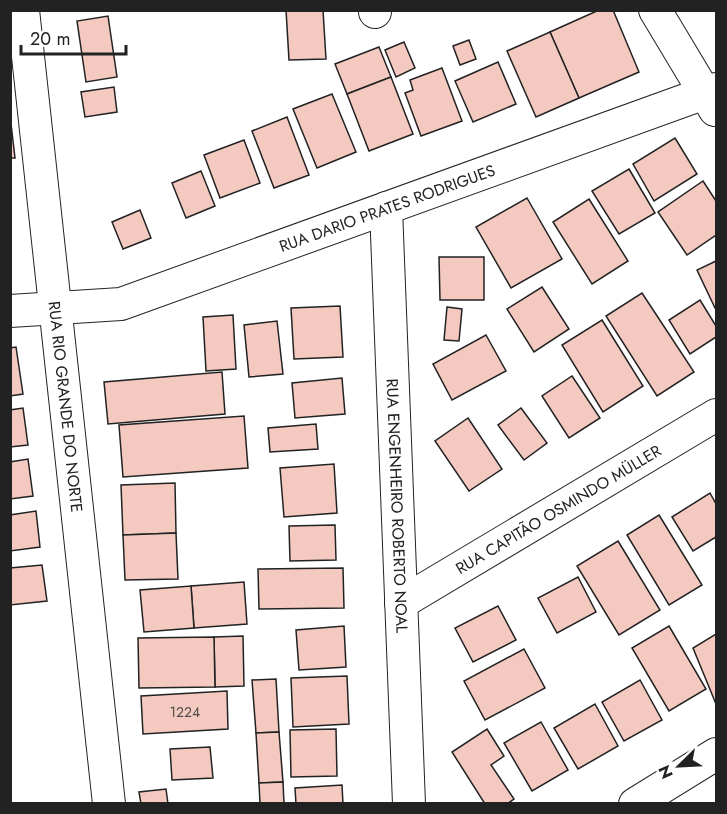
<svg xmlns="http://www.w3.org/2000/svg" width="727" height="814" viewBox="0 0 727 814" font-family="Jost,sans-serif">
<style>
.building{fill:#f3c9c0;stroke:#222;stroke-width:1.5}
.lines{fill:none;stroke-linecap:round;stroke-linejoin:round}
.minor-casing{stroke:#222;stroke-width:34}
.minor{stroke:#fff;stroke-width:32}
.labels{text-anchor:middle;stroke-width:4.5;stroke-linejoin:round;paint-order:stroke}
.number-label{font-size:14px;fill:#564c4a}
.street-label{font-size:16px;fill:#222;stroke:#fff}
</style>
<rect width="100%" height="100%" fill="#fff"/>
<!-- building -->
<g class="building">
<polygon points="286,10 323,10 326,59 289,60"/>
<polygon points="599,10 613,10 639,72 579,98 550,32"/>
<polygon points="108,16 117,77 86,82 77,21"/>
<polygon points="550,32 579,98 536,117 507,51"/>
<polygon points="469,40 476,59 460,65 453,46"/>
<polygon points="404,42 415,68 396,77 385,50"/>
<polygon points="379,47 391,77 347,94 335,64"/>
<polygon points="498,62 516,104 473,122 455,81"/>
<polygon points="442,68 462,121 421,136 405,93 413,90 410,80"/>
<polygon points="391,77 413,134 369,151 347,94"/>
<polygon points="114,87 117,112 85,117 81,92"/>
<polygon points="332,94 356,152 317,168 293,109"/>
<polygon points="10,115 15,158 10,158"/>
<polygon points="287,117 309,175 274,188 252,131"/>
<polygon points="675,138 697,174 654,201 633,164"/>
<polygon points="244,140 260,183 220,198 204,155"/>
<polygon points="629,169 655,213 619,234 592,191"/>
<polygon points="201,171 215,206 186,218 172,183"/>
<polygon points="703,181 716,201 716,235 687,255 658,212"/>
<polygon points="527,198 562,259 511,288 476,227"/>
<polygon points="589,199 628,261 592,284 553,222"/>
<polygon points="140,210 151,238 123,249 112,222"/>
<polygon points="439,257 484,257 484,300 440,300"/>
<polygon points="716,261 716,307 715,308 697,270"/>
<polygon points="542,287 569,329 534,352 507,309"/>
<polygon points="642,293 694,372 657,396 606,316"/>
<polygon points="700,300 716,326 716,337 690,354 669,320"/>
<polygon points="340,306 343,357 294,359 291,308"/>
<polygon points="447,307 462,309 459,341 444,340"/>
<polygon points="233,315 236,369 206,371 203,317"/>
<polygon points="602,320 643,386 603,412 562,345"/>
<polygon points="277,321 283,374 249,377 244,325"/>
<polygon points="486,335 506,371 452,400 433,364"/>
<polygon points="16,347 23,394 10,396 10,348"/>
<polygon points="222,372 225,414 108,424 104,382"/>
<polygon points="572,376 600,418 569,438 542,396"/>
<polygon points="342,378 345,414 295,418 292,383"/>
<polygon points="23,408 28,445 10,447 10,410"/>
<polygon points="521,408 547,443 524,460 498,425"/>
<polygon points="244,416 248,468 123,477 119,425"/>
<polygon points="468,418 502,469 469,491 435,441"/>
<polygon points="316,424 318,449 270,452 268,428"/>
<polygon points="28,459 33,496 10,499 10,462"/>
<polygon points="334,464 337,513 284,517 280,468"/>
<polygon points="175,483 176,533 123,535 121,485"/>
<polygon points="710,493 716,504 716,537 693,551 672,517"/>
<polygon points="36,511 40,547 10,551 10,515"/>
<polygon points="659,515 702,585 669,605 627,535"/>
<polygon points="335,525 336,560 290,561 289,526"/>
<polygon points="176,533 178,579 125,580 123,535"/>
<polygon points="618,541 660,610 619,635 577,566"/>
<polygon points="42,565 47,601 10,605 10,568"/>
<polygon points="343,568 344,608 259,609 258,569"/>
<polygon points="578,577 596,612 557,633 538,598"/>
<polygon points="244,582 247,624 194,628 191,586"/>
<polygon points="191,586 194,628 144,632 140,590"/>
<polygon points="498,606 516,640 473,662 455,628"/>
<polygon points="344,626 346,667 299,670 296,630"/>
<polygon points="669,626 706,689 669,711 632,648"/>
<polygon points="716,634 716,704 693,648"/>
<polygon points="243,636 244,686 215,687 214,637"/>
<polygon points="214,637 215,687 139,688 138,638"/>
<polygon points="524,649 545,688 485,720 464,681"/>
<polygon points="347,676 349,724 293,727 291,678"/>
<polygon points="276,679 279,732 256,733 252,680"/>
<polygon points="640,680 662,720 624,741 602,702"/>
<polygon points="227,691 228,729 143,734 141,696"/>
<polygon points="595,704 618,746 578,769 554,728"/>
<polygon points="541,722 568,770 532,791 504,743"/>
<polygon points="336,729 337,776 291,777 290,730"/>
<polygon points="487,729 504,756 491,765 514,799 507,804 485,804 452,752"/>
<polygon points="279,732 283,782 259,783 256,733"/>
<polygon points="210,747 213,778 172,780 170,749"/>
<polygon points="283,782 284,804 260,804 259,783"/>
<polygon points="342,785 343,804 296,804 295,788"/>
<polygon points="166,789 168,804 141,804 139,792"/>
</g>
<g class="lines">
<!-- minor casing -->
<g class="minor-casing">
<g id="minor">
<path id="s1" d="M23 10 109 804"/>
<polyline points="375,10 375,12"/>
<polyline points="655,10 715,110"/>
<path id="s2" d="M386 208 409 804"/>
<path id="s3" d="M10 311 121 304 716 89"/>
<path id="s4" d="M401 603 716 415"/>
<polyline points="635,804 716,754"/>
</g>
</g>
<!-- minor -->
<use href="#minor" class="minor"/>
</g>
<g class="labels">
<!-- number labels -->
<g class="number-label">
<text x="185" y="717">1224</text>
</g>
<!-- street labels -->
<g class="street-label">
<text dy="6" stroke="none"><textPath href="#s3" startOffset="394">RUA DARIO PRATES RODRIGUES</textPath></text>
<text dy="6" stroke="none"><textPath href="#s1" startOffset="399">RUA RIO GRANDE DO NORTE</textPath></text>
<text dy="6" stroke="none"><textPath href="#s2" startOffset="298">RUA ENGENHEIRO ROBERTO NOAL</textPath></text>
<text dy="6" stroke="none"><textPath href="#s4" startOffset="183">RUA CAPITÃO OSMINDO MÜLLER</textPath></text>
</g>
</g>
<!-- border -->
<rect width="727" height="814" fill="none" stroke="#222222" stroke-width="24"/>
<!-- north arrow -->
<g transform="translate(679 766) rotate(246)" stroke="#ffffff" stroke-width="4.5" paint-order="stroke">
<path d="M0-4.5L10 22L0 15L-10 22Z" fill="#222222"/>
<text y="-9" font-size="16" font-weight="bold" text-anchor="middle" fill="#222222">N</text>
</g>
<!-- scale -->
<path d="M21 45v9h105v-9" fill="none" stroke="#222222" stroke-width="3"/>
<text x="30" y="45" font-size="18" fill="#222222" stroke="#ffffff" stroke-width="4.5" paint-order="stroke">20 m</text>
</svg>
